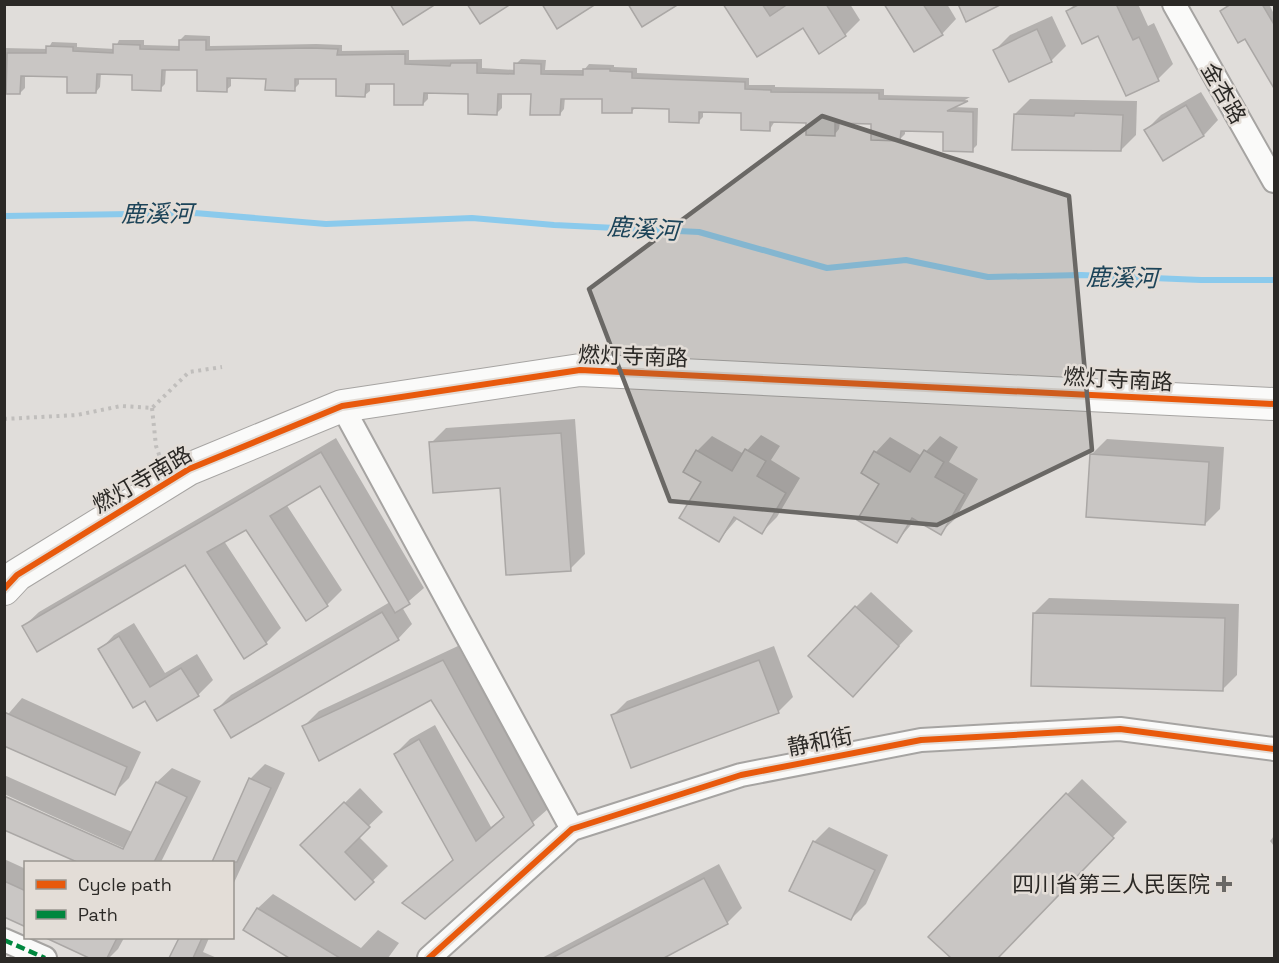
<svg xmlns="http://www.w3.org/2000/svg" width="1279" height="963" viewBox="0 0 1279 963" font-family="'Space Grotesk','Noto Sans SC',sans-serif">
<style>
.shadow{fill:#0003}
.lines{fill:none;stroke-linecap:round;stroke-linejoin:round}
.stream{stroke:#8bcaec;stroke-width:6}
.building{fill:#c9c6c4;stroke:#aaa7a5;stroke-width:1.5}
.street-casing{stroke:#a6a4a2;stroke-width:26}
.secondary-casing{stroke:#a6a4a2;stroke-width:34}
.path{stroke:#c0bebc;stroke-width:4;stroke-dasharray:3 4.5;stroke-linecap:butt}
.street{stroke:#fafaf9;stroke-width:22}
.secondary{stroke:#fafaf9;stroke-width:32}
.quiet{stroke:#00873e;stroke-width:4.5;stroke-dasharray:9 4.5;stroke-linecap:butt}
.cycleway-casing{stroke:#e3ddd7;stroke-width:10}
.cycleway{stroke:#e8590c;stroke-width:6}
.marked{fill:#6a6865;fill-opacity:0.2;stroke:#6a6865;stroke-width:4.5;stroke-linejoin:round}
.poi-dot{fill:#6a6865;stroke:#e3ddd7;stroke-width:2}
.labels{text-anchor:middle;stroke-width:5;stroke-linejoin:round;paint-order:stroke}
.street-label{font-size:22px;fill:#2b2926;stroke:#e3ddd7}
.poi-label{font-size:22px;fill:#2b2926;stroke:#e3ddd7;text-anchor:end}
.water-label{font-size:24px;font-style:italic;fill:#1d4459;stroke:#e3ddd7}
</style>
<rect width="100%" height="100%" fill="#e0ddda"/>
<!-- shadow -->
<g class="shadow">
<polygon points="726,4 850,4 860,20 845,35 819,52 803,26"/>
<polygon points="885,4 947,4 956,19 942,34"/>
<polygon points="1075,4 1138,4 1148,26 1154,23 1173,64 1158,79 1068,11"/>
<polygon points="1229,4 1269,4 1274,14 1274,87 1246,37 1222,11"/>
<polygon points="1052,16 1066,46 1051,61 995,50 1010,35"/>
<polygon points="185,35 210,36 210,46 316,44 342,45 342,51 409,50 409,60 482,59 482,68 516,70 516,64 521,59 546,60 545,70 584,70 589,64 614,65 614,67 637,68 637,73 749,78 749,85 775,85 775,87 884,89 884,95 970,97 953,107 978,108 977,145 972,150 945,130 905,129 905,134 900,139 873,122 840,122 839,129 835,134 808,121 775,121 770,129 742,111 703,111 703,117 698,122 671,108 636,107 631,112 604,98 565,97 564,109 560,114 533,93 502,92 502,108 497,113 470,92 428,91 428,99 423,104 396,83 370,82 370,91 365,95 338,78 299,77 299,84 294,89 267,77 231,77 231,86 226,90 199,69 166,68 165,84 160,89 133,73 101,73 100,87 96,92 69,76 25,75 25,88 20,93 4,92 4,48 48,49 52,42 77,43 77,47 115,49 119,40 144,40 144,45 180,46 180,40"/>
<polygon points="1201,92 1218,120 1204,135 1146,130 1161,115"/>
<polygon points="1030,99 1137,101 1136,135 1121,150 1015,114"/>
<polygon points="575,419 585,554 570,569 501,487 431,443 446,428"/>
<polygon points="761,435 780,446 771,460 800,478 777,517 762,532 738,518 719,540 697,451 712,436 744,454"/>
<polygon points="940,436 958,447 949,462 978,479 955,519 940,533 916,519 897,541 881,483 863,472 876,452 890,437 922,456"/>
<polygon points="336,438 424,588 402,607 412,624 398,639 216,710 231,695 390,602 321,484 286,504 342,590 327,605 247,528 224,541 281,628 266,643 185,563 24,626 39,612"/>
<polygon points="1107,439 1224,447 1220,509 1205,524 1092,454"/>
<polygon points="871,592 913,631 867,680 856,607"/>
<polygon points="1049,598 1239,604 1237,675 1222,690 1034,613"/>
<polygon points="134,623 165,673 197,654 213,680 198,695 146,699 100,650 114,635"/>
<polygon points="458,646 548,809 425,917 419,889 454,859 395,754 410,739 435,725 491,827 505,816 432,698 304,726 319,711"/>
<polygon points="774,646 793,697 778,712 612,716 627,701"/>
<polygon points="22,698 141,752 129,778 114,793 4,719"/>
<polygon points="265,764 285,773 232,887 232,862 214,862 250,779"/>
<polygon points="172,768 201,781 161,862 80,862 4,828 129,853 130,851 4,794 4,775 132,832 157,782"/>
<polygon points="1082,779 1127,822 996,958 953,958 930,936"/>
<polygon points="360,788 383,812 358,836 388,866 355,898 302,845"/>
<polygon points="829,827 888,855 866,904 851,919 814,842"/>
<polygon points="1274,836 1274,846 1270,841"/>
<polygon points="4,859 26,869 26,926 4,915"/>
<polygon points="719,864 742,908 727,923 661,958 542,958"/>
<polygon points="273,894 361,948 378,930 399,943 388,958 292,958 245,930 258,908"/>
<polygon points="50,938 124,938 118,949 109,958 93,958"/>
<polygon points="180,938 209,938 203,952 217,958 171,958"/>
</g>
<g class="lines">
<!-- stream -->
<polyline class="stream" points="4,216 195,213 326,224 472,218 554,225 699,232 827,268 906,260 988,277 1081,275 1201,280 1274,280"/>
</g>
<!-- building -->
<g class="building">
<polygon points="390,4 436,4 403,25"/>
<polygon points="467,4 511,4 480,24"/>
<polygon points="542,4 596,4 557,29"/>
<polygon points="628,4 679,4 642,27"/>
<polygon points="723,4 762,4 770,16 788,4 826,4 846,36 819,54 803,28 757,57"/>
<polygon points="884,4 923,4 943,35 914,52"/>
<polygon points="958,4 1002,4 966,22"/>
<polygon points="1080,4 1116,4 1133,40 1139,37 1159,81 1126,96 1098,36 1082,44 1066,11"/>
<polygon points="1231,4 1262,4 1275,26 1275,90 1245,39 1238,43 1220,11"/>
<polygon points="1037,29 1052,62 1009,82 993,50"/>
<polygon points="179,40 206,40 206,50 311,48 338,49 337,55 405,54 405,64 450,66 451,63 477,63 477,73 514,74 514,63 541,64 541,74 583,75 583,69 610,69 610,71 632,72 632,78 745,82 745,89 771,90 771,92 879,93 879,99 968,101 947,111 973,112 973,152 943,151 943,132 901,131 900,141 871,140 871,124 835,123 835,136 806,135 806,123 770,122 770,131 741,130 741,113 699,112 699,123 669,122 669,109 632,108 632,113 602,113 602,99 561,99 560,115 530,115 531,94 498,94 497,115 468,114 468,94 424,93 423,105 394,105 394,84 366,84 365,97 336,96 336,79 295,79 295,91 265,90 266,79 227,78 227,92 197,91 197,70 162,70 161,91 132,90 132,75 97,74 96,93 67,93 67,77 21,76 20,94 6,94 7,53 46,53 46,46 73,47 73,51 113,53 113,44 140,45 140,49 179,50"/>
<polygon points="1186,105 1204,136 1163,161 1144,130"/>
<polygon points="1075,113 1123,115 1121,151 1012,150 1014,114 1074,116"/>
<polygon points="561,433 571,571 506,575 500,488 433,493 429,442"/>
<polygon points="745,449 766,461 757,476 786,493 762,534 734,517 719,542 679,518 701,482 683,472 696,450 732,471"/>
<polygon points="924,450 944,462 935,477 965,494 941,535 912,518 897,543 857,520 879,484 861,473 874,451 910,472"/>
<polygon points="321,452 410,604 395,613 320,486 270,516 328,606 306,621 246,530 207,552 267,644 244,659 185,565 37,652 22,626"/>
<polygon points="1090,454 1209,462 1205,525 1086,517"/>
<polygon points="855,606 899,646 853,697 808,656"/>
<polygon points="382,612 399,640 231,738 214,710"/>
<polygon points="1033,613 1225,618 1223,691 1031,686"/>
<polygon points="119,636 150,687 181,668 199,696 157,721 145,701 133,708 98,649"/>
<polygon points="443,660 534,825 425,919 402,903 453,860 394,754 419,739 476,841 504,817 431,700 319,761 302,726"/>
<polygon points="759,660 779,713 631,768 611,715"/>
<polygon points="4,712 127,767 115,795 4,746"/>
<polygon points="249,778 271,788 237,862 212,862"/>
<polygon points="156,782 187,797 154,862 77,862 4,830 4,796 123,849"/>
<polygon points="1066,793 1114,838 998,958 951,958 928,937"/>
<polygon points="344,802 370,827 345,852 374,882 355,900 300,845"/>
<polygon points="813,841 875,870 851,920 789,891"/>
<polygon points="704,878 728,924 664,958 552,958"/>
<polygon points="4,881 26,891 26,927 4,917"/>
<polygon points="257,908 340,958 289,958 243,930"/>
<polygon points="46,938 117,938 107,958 89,958"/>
<polygon points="179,938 202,938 193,958 169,958"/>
</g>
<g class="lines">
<!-- street casing -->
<g class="street-casing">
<g id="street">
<polyline points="1174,4 1274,181"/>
<polyline points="342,406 572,829"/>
<polyline points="4,940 45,958"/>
<polyline points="429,958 572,829 741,775 921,740 1120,729 1274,749"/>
</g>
</g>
<!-- secondary casing -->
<g class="secondary-casing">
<polyline id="secondary" points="4,589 17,575 189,469 342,406 580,370 1274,404"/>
</g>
<!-- path -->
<g class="path">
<polyline points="152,408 156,446 161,460"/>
<polyline points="4,419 77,415 121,406 152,408 189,372 222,367"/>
</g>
<!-- street -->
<use href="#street" class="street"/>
<!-- secondary -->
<use href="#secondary" class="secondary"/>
<!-- quiet -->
<polyline class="quiet" points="4,940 45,958"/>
<!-- cycleway casing -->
<g class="cycleway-casing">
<g id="cycleway">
<polyline points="4,589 17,575 189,469 342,406 580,370 1274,404"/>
<polyline points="429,958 572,829 741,775 921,740 1120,729 1274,749"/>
</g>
</g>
<!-- cycleway -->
<use href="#cycleway" class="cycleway"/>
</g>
<!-- marked area -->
<path class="marked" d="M822 116 1069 196 1092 450 937 525 670 501 589 289Z"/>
<!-- markers -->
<path class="poi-dot" d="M1221 875h6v6h6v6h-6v6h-6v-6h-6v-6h6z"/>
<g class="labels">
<!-- street labels -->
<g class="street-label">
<text transform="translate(1224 93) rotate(60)" y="8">金杏路</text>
<text transform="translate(633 356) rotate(2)" y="8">燃灯寺南路</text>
<text transform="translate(1118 379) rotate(3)" y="8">燃灯寺南路</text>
<text transform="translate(142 479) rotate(-30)" y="8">燃灯寺南路</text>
<text transform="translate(820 741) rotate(-11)" y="8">静和街</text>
</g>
<!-- poi labels -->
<g class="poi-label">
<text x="1210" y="892">四川省第三人民医院</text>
</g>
<!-- water labels -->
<g class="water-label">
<text x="157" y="222">鹿溪河</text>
<text transform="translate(643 229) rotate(4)" y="8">鹿溪河</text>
<text transform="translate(1122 278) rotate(1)" y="8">鹿溪河</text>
</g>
</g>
<!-- border -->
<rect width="1279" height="963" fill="none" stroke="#2b2926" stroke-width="12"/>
<!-- legend -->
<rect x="24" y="861" width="210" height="78" fill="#e3ddd7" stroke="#999590" stroke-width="1.5"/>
<rect x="36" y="880" width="30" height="9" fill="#e8590c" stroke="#999590" stroke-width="1.5"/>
<text x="78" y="891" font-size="18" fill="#2b2926">Cycle path</text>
<rect x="36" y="910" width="30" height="9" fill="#00873e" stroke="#999590" stroke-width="1.5"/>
<text x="78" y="921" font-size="18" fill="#2b2926">Path</text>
</svg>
